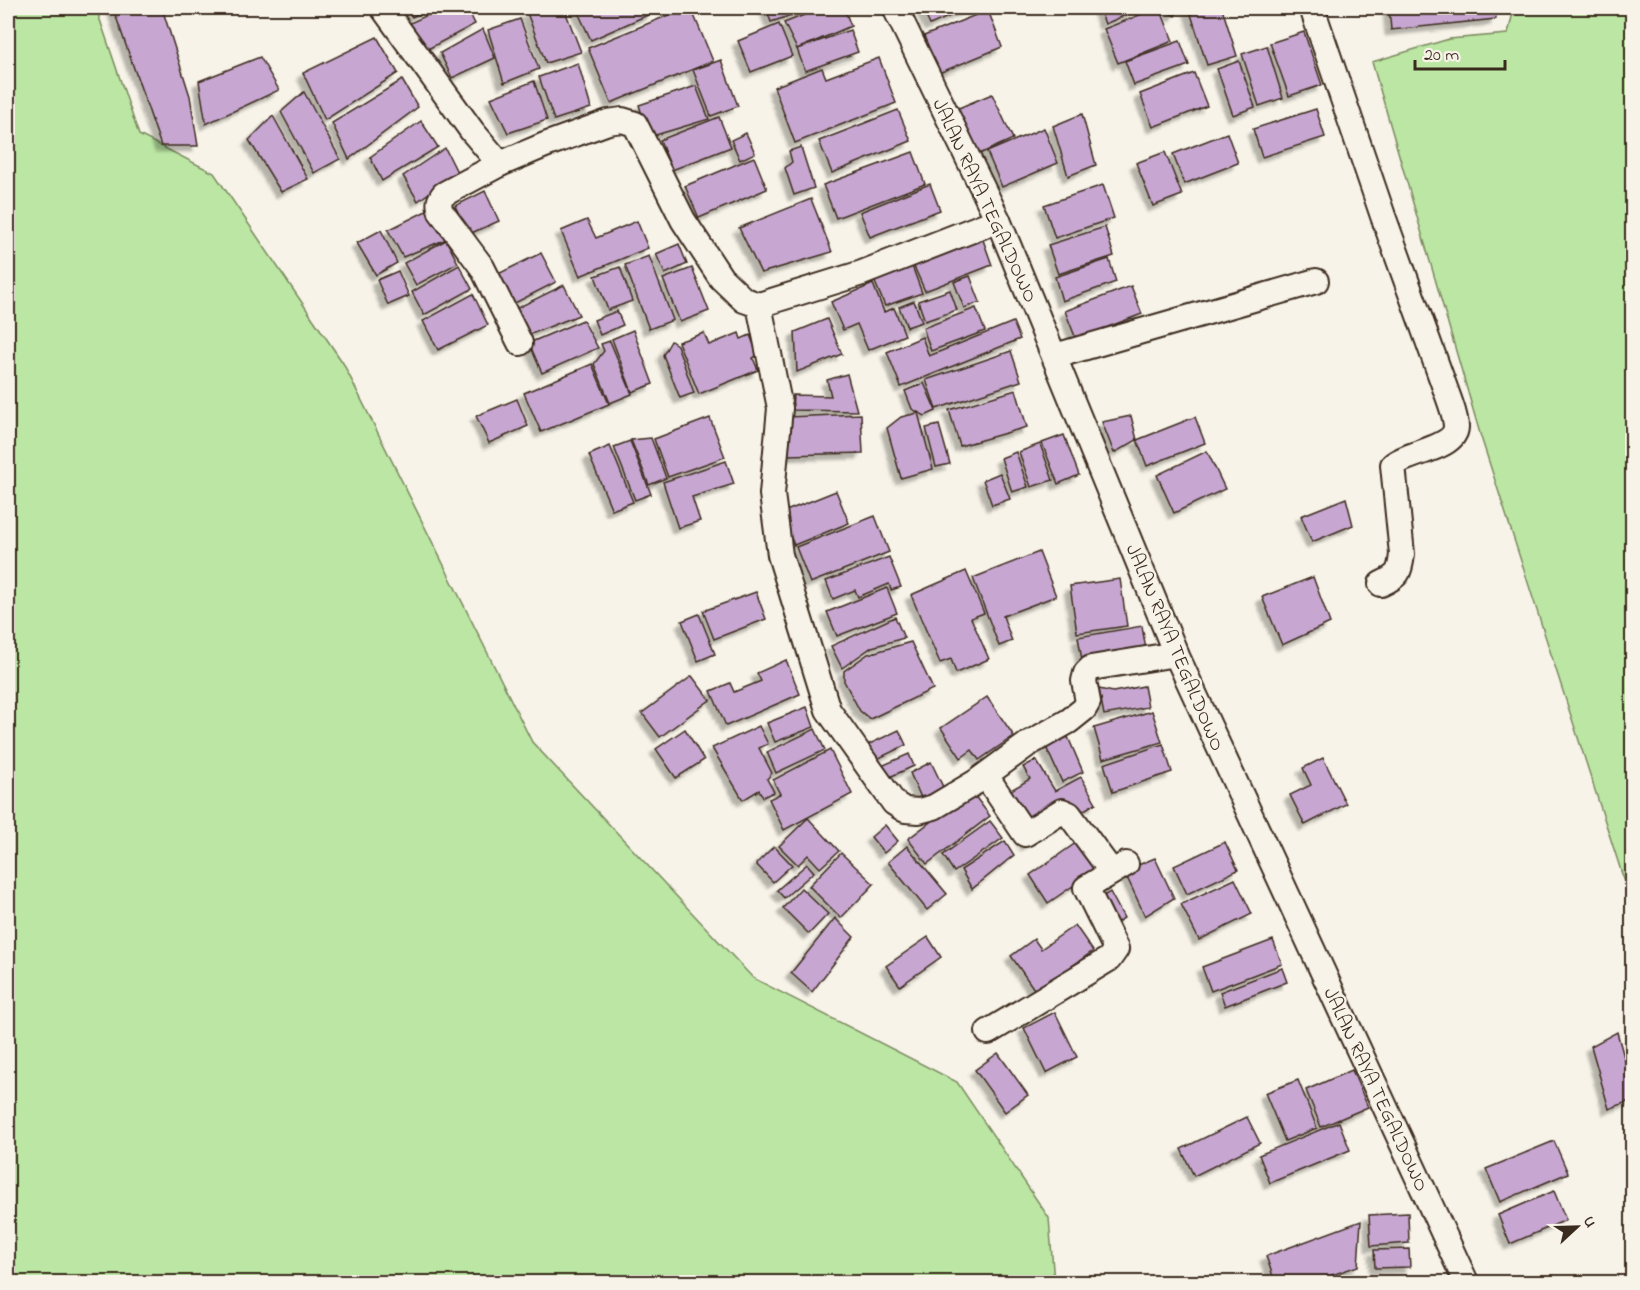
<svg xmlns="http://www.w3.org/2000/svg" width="1640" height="1290" viewBox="0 0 1640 1290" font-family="'Indie Flower',sans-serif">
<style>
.green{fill:#bbe6a3;stroke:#7b8860;stroke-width:1.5}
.building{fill:#c7a7d2;stroke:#3b2a1e;stroke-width:1.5;filter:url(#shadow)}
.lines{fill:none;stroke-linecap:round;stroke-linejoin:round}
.street-casing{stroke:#3b2a1e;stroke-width:28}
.street{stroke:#f7f3e8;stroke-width:24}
.labels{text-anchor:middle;stroke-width:4.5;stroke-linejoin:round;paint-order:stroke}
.street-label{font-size:20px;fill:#3b2a1e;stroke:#f7f3e8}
</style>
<defs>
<filter id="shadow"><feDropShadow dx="-5.5" dy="5.5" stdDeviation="1.5" flood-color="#0004"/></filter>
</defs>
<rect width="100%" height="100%" fill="#f7f3e8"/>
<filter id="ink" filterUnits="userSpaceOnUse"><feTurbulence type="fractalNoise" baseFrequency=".0167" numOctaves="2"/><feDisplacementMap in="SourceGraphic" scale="12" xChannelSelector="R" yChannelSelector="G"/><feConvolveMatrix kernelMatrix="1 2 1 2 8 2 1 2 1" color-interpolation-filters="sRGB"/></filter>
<g filter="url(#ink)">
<!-- green -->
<g class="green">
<polygon points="8,8 96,8 139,135 214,173 343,363 532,742 753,978 957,1082 1049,1218 1054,1282 8,1282"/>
<polygon points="1514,8 1632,8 1632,905 1481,437 1372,62 1449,39 1508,34"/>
</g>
<!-- building -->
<g class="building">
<polygon points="113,8 162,8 190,96 198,146 161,146"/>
<polygon points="407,8 430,8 412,17"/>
<polygon points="443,8 467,8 475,24 426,50 410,23"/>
<polygon points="542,8 564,8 581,52 546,63 527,13"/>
<polygon points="576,8 650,8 652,13 591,40"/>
<polygon points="686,8 691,8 713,61 611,103 588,48"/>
<polygon points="766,8 813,8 771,22"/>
<polygon points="822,8 844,8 851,26 797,49 784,23"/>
<polygon points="922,8 968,8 930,25"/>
<polygon points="1099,8 1132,8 1133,12 1105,24"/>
<polygon points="1157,8 1160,8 1173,41 1118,63 1104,29"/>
<polygon points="1169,8 1179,8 1175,16 1171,14"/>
<polygon points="1189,8 1222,8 1237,56 1207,65"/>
<polygon points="1389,8 1495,8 1496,19 1391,30"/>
<polygon points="988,10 1002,47 939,73 924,36"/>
<polygon points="520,19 539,69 504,83 488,30"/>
<polygon points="779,24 792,56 751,72 738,41"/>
<polygon points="483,29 495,58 452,78 440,53"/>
<polygon points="850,30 858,52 805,71 797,49"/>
<polygon points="1304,32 1322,85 1289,96 1270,43"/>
<polygon points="377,37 398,73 325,120 303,73"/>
<polygon points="1180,41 1189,65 1134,85 1125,61"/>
<polygon points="1267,46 1283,98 1259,106 1242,54"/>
<polygon points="260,57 279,90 206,124 199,81"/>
<polygon points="879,58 896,103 795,143 774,87 822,68 826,78"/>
<polygon points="721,60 738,106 711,116 693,70"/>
<polygon points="1239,61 1255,107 1233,115 1217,69"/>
<polygon points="578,63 591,108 554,120 539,77"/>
<polygon points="1194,73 1207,106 1153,127 1140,94"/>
<polygon points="402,80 418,107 349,159 332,123"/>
<polygon points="534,81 547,120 508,133 491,98"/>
<polygon points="696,86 709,119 649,137 639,105"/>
<polygon points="304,92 340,159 314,173 281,112"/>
<polygon points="992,94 1013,139 975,156 954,110"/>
<polygon points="1316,109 1325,137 1262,157 1253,129"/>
<polygon points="898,110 911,141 832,173 819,141"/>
<polygon points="1082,114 1096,165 1068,176 1053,126"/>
<polygon points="273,116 308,179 281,192 249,140"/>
<polygon points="719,117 731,147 672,170 660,140"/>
<polygon points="421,121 438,147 382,181 370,157"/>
<polygon points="1044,128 1058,163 1002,187 987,152"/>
<polygon points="746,133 755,153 740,160 731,140"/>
<polygon points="1227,133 1238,163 1184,184 1173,154"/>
<polygon points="801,147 814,188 794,195 785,168 792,162 789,151"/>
<polygon points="445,148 457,172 418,201 403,176"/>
<polygon points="913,152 925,184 836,218 823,185"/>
<polygon points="1165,152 1182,195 1153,206 1136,163"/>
<polygon points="754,157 767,189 699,218 685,186"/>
<polygon points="930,184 940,210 870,237 860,212"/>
<polygon points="1103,185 1114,218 1055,238 1044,205"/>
<polygon points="485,191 499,221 469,234 455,206"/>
<polygon points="811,199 832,252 761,273 739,228"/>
<polygon points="434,207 449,238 403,257 388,230"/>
<polygon points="587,220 596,238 637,221 648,248 580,276 561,231"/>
<polygon points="1105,227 1114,256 1058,274 1048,245"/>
<polygon points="381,230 397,263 376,275 357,243"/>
<polygon points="982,237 992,265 925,291 912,262"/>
<polygon points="446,240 458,263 416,285 404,263"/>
<polygon points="679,244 687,264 665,274 656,254"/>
<polygon points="541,253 556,282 511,305 496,275"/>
<polygon points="649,256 673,320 649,329 625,265"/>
<polygon points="1109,259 1116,282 1062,301 1055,277"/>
<polygon points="459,265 472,289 424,315 412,292"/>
<polygon points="912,266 922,293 885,306 874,280"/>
<polygon points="620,267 632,301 608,310 595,276"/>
<polygon points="692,268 709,311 680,322 663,279"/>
<polygon points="398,271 409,296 388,305 377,280"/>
<polygon points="970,276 980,302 964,308 954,282"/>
<polygon points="873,284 884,312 894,308 905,335 868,350 857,324 843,330 831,302"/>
<polygon points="564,285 579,315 526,336 513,310"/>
<polygon points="1131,286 1142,314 1076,339 1065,311"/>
<polygon points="950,290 957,310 925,321 918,301"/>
<polygon points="473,294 488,325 438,350 423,321"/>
<polygon points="914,301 922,322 907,327 899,307"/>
<polygon points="976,308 985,331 931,351 923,328"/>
<polygon points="617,311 623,325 600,335 594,320"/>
<polygon points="827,319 842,354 797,372 795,332"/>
<polygon points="583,320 598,348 542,373 529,343"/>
<polygon points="1013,322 1020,339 901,387 887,352 922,337 929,356"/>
<polygon points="633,330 653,384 632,392 612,339"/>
<polygon points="704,333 709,345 739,333 741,339 750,335 758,355 753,358 758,370 699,394 678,342"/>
<polygon points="610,341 632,394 610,403 594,364 604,351 601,344"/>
<polygon points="671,341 677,345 694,393 680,398 663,355"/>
<polygon points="1011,351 1021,381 936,409 926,380"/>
<polygon points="592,364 609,404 541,432 524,393"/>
<polygon points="847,374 857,411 792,410 793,395 831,396 827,380"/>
<polygon points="924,383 936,411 925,416 912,409 905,391"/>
<polygon points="1016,390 1027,427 960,446 949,410"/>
<polygon points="517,399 528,426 489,443 476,416"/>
<polygon points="918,413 933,469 901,478 887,428 901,417"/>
<polygon points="861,414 863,453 787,455 786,417"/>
<polygon points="1131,416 1137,440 1114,453 1102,422"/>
<polygon points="1195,417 1205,443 1147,466 1137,440"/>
<polygon points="710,418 725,457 668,477 654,439"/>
<polygon points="939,425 950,464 936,467 926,428"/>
<polygon points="1064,435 1079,475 1058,484 1042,443"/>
<polygon points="651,438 666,478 649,485 631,440"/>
<polygon points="630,441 651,494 635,500 614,447"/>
<polygon points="1040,444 1053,480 1031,487 1019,452"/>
<polygon points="610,446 633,502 612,510 589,455"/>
<polygon points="1207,451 1225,489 1174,513 1157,475"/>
<polygon points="1016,452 1028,487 1012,492 1001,458"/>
<polygon points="726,461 734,484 692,497 700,521 678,528 663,482"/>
<polygon points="1000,473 1010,499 992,505 983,480"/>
<polygon points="836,491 849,523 794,545 781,513"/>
<polygon points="1346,498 1353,525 1312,542 1301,516"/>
<polygon points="875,516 889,552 810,583 796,547"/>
<polygon points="1039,552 1056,596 1003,616 1012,641 999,646 973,578"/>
<polygon points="889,557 901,587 891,590 889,584 858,597 855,590 833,599 826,581"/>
<polygon points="966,571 984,613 971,618 989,659 956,673 951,659 940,663 911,595"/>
<polygon points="1313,577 1330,623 1282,645 1262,597"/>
<polygon points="1120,579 1127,626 1077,633 1070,586"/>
<polygon points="887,588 897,613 837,636 827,612"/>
<polygon points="756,592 766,619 714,639 703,611"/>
<polygon points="699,614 715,654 698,661 682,621"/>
<polygon points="895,617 904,638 872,647 842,668 831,646"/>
<polygon points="1142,626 1147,655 1083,666 1078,637"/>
<polygon points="911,642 933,689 870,719 860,711 844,681 844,671 868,654"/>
<polygon points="786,660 800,694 726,726 711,691 730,683 734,692 761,681 757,673"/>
<polygon points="692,676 710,700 660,737 642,713"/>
<polygon points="1144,686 1148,707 1104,715 1099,689 1113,692"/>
<polygon points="987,697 1014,736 979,760 972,750 961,758 941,728"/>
<polygon points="807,707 814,727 775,742 767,723"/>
<polygon points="1152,711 1162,742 1103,759 1094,728"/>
<polygon points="759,726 768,744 759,748 772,773 767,779 774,792 763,797 759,790 743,800 712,748"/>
<polygon points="685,729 704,760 676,778 656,749"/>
<polygon points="815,729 825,750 776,773 767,752"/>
<polygon points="899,730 906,745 869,763 861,748"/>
<polygon points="1068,737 1083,772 1062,782 1046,747"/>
<polygon points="1163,744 1172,772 1113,792 1104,764"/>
<polygon points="830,750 852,794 784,830 769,799 780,794 773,780"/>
<polygon points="909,754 914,766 885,779 879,767"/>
<polygon points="1323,758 1346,804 1305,825 1290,795 1311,785 1303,768"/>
<polygon points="1036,760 1055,791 1081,777 1096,803 1026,845 999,797 1030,779 1023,767"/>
<polygon points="931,762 945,791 923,802 910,773"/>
<polygon points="971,791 990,816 927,864 908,839"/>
<polygon points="808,818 839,851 820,868 808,855 798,865 779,846"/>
<polygon points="990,821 1003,838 954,872 943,855"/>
<polygon points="885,825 898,841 884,853 871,837"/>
<polygon points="1083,838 1102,866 1048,903 1030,875"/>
<polygon points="1005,841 1014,855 972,889 961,870"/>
<polygon points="1225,842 1238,870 1187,894 1174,866"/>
<polygon points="774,846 792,865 773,882 756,864"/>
<polygon points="907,846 947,894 927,910 888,862"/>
<polygon points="841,853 874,884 841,918 809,886"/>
<polygon points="1155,858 1174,898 1145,916 1124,871"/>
<polygon points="807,864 814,872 784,898 777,890"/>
<polygon points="1235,879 1252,914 1199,940 1181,904"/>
<polygon points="801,888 828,914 809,934 783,908"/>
<polygon points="1110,892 1124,918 1108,928 1093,902"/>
<polygon points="835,918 854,937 812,992 791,973"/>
<polygon points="1075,925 1093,951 1036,992 1011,956 1034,939 1041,949"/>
<polygon points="928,937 941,957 900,986 886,966"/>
<polygon points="1273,940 1282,964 1211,991 1202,967"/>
<polygon points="1282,968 1287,982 1225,1006 1220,992"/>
<polygon points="1055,1012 1077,1057 1046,1073 1024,1028"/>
<polygon points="1617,1032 1632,1086 1632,1100 1609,1109 1591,1046"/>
<polygon points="998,1053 1028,1095 1005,1112 975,1070"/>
<polygon points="1352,1070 1368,1107 1321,1127 1306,1090"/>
<polygon points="1298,1080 1317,1128 1285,1141 1265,1093"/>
<polygon points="1247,1117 1260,1143 1194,1176 1181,1149"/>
<polygon points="1339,1122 1350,1150 1270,1183 1259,1155"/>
<polygon points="1554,1141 1568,1173 1500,1202 1486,1169"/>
<polygon points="1554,1191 1566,1220 1510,1244 1498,1215"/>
<polygon points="1408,1213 1409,1243 1371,1246 1369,1215"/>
<polygon points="1361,1221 1358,1266 1312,1282 1267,1282 1275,1282 1266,1256"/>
<polygon points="1409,1249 1410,1267 1375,1268 1374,1250"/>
</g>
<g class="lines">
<!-- street casing -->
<g class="street-casing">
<g id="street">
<polyline points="383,8 472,131 500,164 545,145 608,122 622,120 635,124 683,220 721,278 744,300 759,305 862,273 998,220"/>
<polyline points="895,8 998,220 1176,654 1466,1282"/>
<path d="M1312 8 1383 216 1449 399C1452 408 1456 418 1456 427 1455 449 1408 452 1393 465L1402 554C1400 573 1398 576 1381 584"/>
<path d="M500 164 444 194C439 200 438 204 441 212L482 267 520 343"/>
<polyline points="759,305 780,408 772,494 780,555 828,710 894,803 905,810 919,811 934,807 976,782 1028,744 1069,721 1084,709 1088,702 1084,681 1086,673 1091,668 1176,654"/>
<polyline points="1055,356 1316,281"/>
<polyline points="986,776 1025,834 1062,811 1069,814 1111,871"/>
<polyline points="988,1032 1109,959 1116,949 1086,888 1126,864"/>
</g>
</g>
<!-- street -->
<use href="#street" class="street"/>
</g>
</g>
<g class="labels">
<!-- street labels -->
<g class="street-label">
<text transform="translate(986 200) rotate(65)" y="7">JALAN RAYA TEGALDOWO</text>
<text transform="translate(1176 647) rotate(67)" y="7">JALAN RAYA TEGALDOWO</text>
<text transform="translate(1377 1089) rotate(65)" y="7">JALAN RAYA TEGALDOWO</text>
</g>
</g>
<!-- margin -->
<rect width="1640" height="1290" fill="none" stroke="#f7f3e8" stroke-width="30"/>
<rect x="15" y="15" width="1610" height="1260" fill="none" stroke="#3b2a1e" stroke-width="2" filter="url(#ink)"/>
<!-- north arrow -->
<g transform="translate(1577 1227) rotate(68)" stroke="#f7f3e8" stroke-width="4.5" paint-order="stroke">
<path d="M0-4.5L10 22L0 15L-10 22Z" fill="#3b2a1e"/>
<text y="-9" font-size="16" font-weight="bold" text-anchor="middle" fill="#3b2a1e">U</text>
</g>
<!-- scale -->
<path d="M1415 60v9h90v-9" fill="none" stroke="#3b2a1e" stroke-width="3"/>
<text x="1424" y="60" font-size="18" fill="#3b2a1e" stroke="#f7f3e8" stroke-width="4.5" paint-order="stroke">20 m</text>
</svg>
